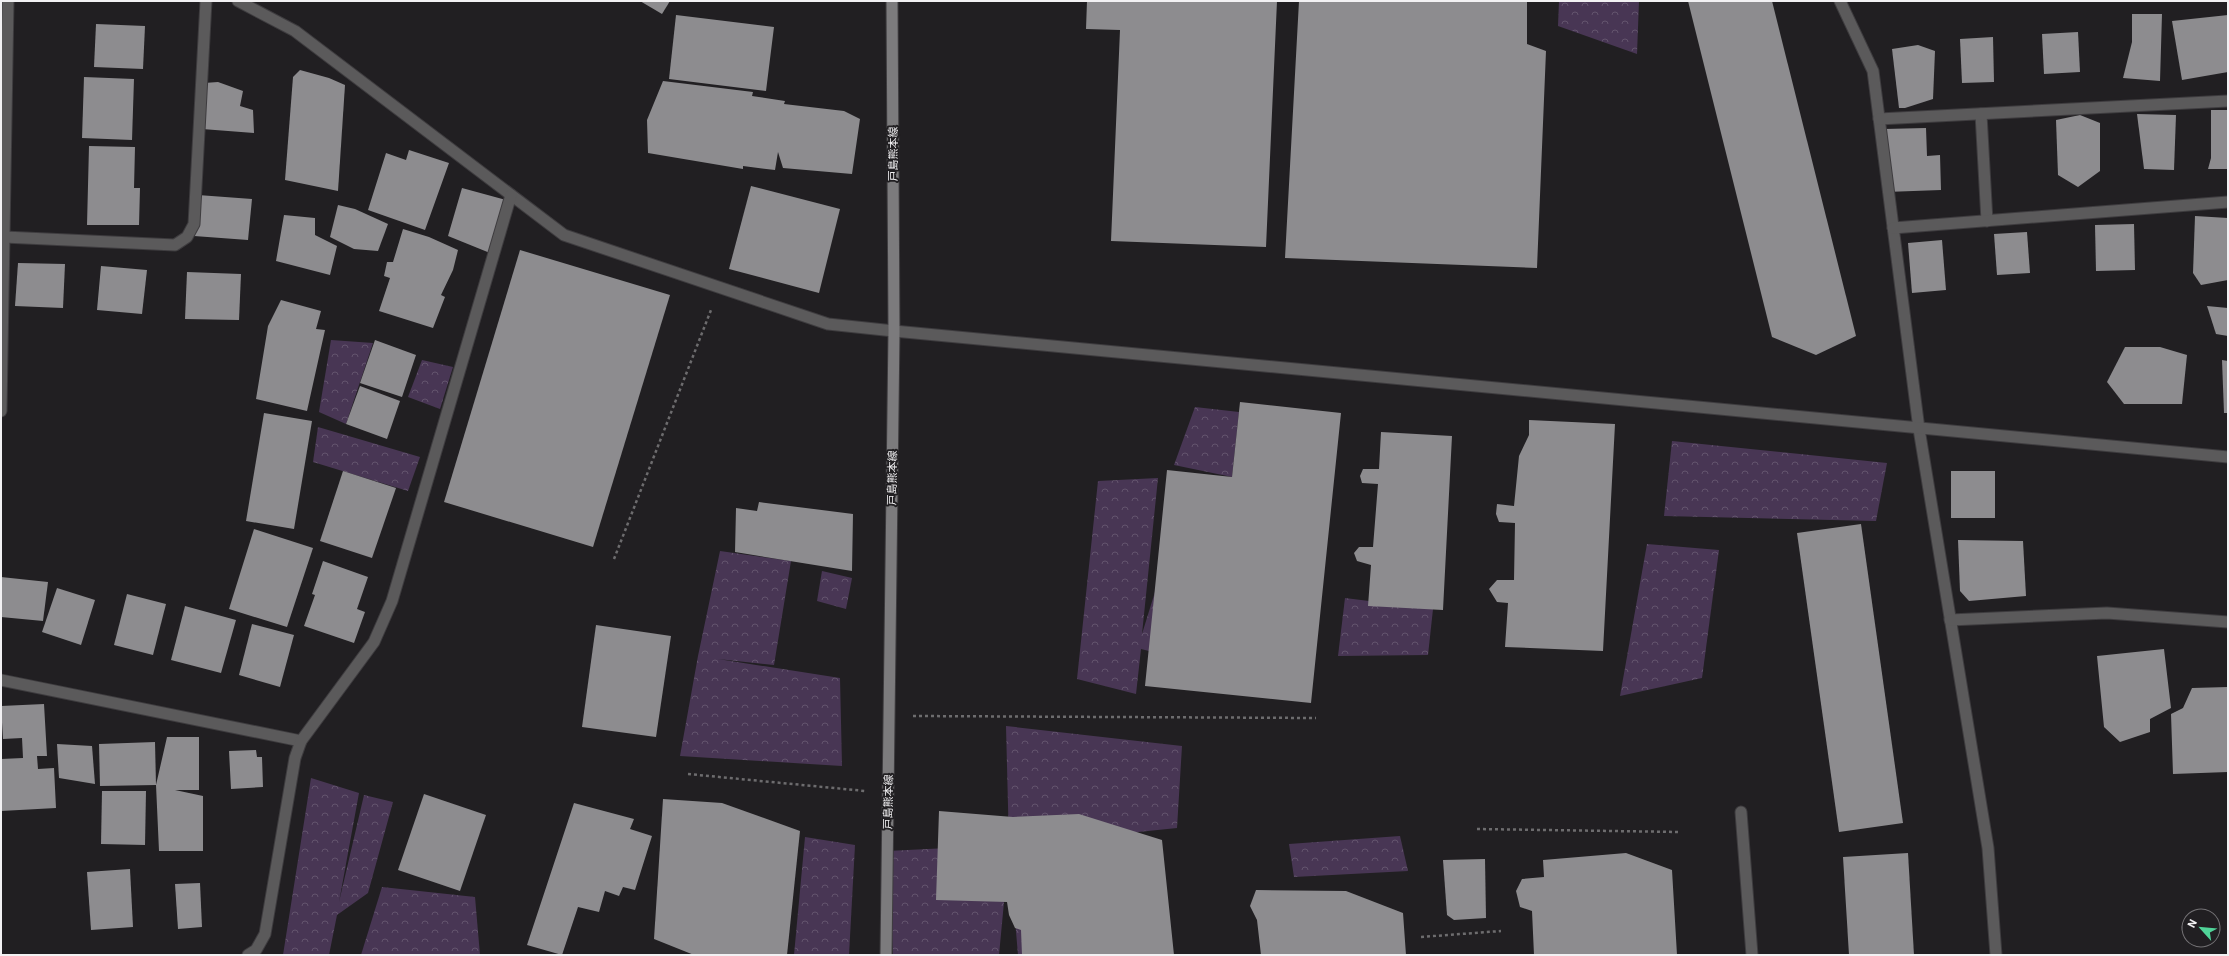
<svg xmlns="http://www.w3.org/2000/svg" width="2229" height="956" viewBox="0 0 2229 956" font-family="'IBM Plex Sans','Noto Sans JP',sans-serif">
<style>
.park{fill:url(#park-crowns)}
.building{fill:#8d8c8f}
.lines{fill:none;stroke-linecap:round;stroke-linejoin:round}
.minor-casing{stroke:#3e3c3f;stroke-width:13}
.tertiary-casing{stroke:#3e3c3f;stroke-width:13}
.secondary-casing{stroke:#3e3c3f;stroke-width:13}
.path{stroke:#6d6c6e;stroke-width:2.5;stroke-dasharray:3 3;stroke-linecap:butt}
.minor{stroke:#5b5a5b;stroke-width:11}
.tertiary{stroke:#5b5a5b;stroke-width:11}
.secondary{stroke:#7c7b7d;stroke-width:11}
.labels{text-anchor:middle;stroke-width:4;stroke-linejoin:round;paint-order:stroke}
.street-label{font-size:11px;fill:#f2f1f3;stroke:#211f22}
</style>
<defs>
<pattern id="park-crowns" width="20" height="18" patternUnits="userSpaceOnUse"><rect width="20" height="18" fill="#483654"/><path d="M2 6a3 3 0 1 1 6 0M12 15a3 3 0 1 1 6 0" fill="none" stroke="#63546d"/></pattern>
</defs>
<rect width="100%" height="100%" fill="#211f22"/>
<!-- park -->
<g class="park">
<polygon points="1559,1 1639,1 1637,54 1558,26"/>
<polygon points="331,340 373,343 346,424 319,412"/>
<polygon points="422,360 453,367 440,409 408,397"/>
<polygon points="1195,407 1239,412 1232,477 1174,465"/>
<polygon points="318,427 420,457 408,491 313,462"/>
<polygon points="1672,441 1887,463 1876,521 1664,516"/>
<polygon points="1158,478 1142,634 1183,501 1278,683 1141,649 1136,694 1077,679 1098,481"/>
<polygon points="1647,544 1719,550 1702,678 1620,696"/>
<polygon points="720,551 791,561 774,665 718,659 840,678 842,766 680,756 698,656"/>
<polygon points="822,571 852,578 846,609 817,601"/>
<polygon points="1345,598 1433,609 1428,655 1338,656"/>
<polygon points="1006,726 1182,746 1177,828 1070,839 1080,955 1018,955 1009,849 999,955 893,955 887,851 1009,845"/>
<polygon points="311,778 359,793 339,902 364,795 393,802 368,893 337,915 329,955 283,955"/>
<polygon points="1400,836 1408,871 1294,877 1289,844"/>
<polygon points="805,837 855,845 849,955 794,955"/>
<polygon points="382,887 475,897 480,955 361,955"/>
</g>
<!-- building -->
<g class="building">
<polygon points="640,1 670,1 662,14"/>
<polygon points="1087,1 1277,1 1266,247 1111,241 1120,30 1086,29"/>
<polygon points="1299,1 1527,1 1527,44 1546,51 1537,268 1285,258"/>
<polygon points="1688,1 1772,1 1856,336 1816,355 1772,337"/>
<polygon points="2132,14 2162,14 2160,81 2123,78 2132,42"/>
<polygon points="676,15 774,27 766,91 669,79"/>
<polygon points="2228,15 2228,72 2182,80 2172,21"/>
<polygon points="96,24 145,26 143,69 94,67"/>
<polygon points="2078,32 2080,72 2044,74 2042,34"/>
<polygon points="1993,37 1994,82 1962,83 1960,39"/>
<polygon points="1918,45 1935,51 1933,99 1905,108 1899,108 1892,49"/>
<polygon points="300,70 329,78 345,85 338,191 285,180 293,77"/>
<polygon points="84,77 134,79 132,140 82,138"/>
<polygon points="663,81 753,92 752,96 785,101 784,104 844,111 860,119 852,174 783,168 778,152 775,170 743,166 743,169 648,153 647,120"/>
<polygon points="218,82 243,91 240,106 253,110 254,133 202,129 204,83"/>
<polygon points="2211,110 2228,110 2228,169 2208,169 2211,158"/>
<polygon points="2137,114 2176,115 2174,170 2144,169"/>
<polygon points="2080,115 2100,123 2100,171 2078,187 2058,175 2056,120"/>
<polygon points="1926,128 1927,156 1940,155 1941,190 1886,192 1884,129"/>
<polygon points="89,146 135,147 134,188 140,188 139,225 87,225"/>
<polygon points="409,150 449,163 425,230 368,210 386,153 406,160"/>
<polygon points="751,186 840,209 819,293 729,269"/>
<polygon points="462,188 506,200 490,253 448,236"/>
<polygon points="198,195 252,199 248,240 194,236"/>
<polygon points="338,205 355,209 388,224 378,251 354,249 330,237"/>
<polygon points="284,215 315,218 315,235 337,246 330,275 276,261"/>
<polygon points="2195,216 2228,218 2228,280 2201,285 2193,273"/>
<polygon points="2134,224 2135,270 2096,271 2095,225"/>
<polygon points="403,229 429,237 458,250 453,270 441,295 445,297 433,328 379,311 390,278 384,276 387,262 393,262"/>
<polygon points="2027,232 2030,273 1997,275 1994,234"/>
<polygon points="1942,240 1946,290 1912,293 1908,243"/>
<polygon points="520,250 670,295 593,547 444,502"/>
<polygon points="18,263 65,264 63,308 15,306"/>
<polygon points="101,266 147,270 142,314 97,310"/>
<polygon points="187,272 241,274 239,320 185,319"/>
<polygon points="281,300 321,311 316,329 325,330 307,411 256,399 268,326"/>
<polygon points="2207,306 2228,308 2228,336 2216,334"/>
<polygon points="375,340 416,355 402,397 360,383"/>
<polygon points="2125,347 2160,347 2187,355 2182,404 2124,404 2107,382"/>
<polygon points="2222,360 2228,361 2228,413 2224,413"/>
<polygon points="360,386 400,401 387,439 346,424"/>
<polygon points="1240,402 1341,413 1311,703 1145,686 1167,470 1232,477"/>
<polygon points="264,413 312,421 294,529 246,521"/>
<polygon points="1529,420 1615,424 1603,651 1505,647 1508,603 1497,602 1489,589 1497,580 1514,580 1515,523 1499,522 1496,514 1497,504 1514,506 1519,456 1529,435"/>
<polygon points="1381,432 1452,436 1443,610 1368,606 1371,565 1357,561 1354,553 1359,547 1373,547 1378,484 1362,483 1360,476 1363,469 1379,469"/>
<polygon points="343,471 396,488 372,558 320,541"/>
<rect x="1951" y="471" width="44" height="47"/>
<polygon points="759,502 853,514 852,571 735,552 736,508 757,511"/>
<polygon points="1861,524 1903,823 1839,832 1797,533"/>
<polygon points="254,529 313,548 287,627 229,609"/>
<polygon points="1958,540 2023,541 2026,596 1969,601 1960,591"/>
<polygon points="323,561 368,577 357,609 365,612 354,643 304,626 315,595 312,594"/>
<polygon points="1,577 48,582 43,621 1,617"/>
<polygon points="57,588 95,600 81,645 42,632"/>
<polygon points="127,594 166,604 153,655 114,645"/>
<polygon points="185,606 236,620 221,673 171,660"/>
<polygon points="252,624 294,635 280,687 239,675"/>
<polygon points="596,625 671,636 656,737 582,727"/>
<polygon points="2164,649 2171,708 2150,719 2150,732 2120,742 2104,727 2097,656"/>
<polygon points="2228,687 2228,772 2173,774 2171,714 2183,708 2192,688"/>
<polygon points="44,704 47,756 37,756 38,769 54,768 56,808 1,811 1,759 23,758 22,738 3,739 1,706"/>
<polygon points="167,737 199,737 199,790 175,790 203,796 203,851 159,851 156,785"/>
<polygon points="155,742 156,785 100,786 99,744"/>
<polygon points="57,744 92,746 95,784 59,778"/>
<polygon points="256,750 257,757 262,757 263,787 231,789 229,751"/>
<polygon points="102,791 146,791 145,845 101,844"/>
<polygon points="424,794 486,815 460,891 398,870"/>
<polygon points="663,799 722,803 800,831 787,955 694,955 654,939"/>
<polygon points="574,803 634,819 630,829 652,836 635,890 623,887 619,896 605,891 599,912 578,907 562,955 527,945"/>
<polygon points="939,811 1013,817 1079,814 1162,840 1174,955 1022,955 1021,930 1015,928 1009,915 1007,902 936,900"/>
<polygon points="1626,853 1672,870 1677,955 1534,955 1532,911 1520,907 1516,891 1522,879 1544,877 1543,860"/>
<polygon points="1908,853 1914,955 1849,955 1843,857"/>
<polygon points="1485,859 1486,918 1454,920 1447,915 1443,860"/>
<polygon points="130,869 133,927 91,930 87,872"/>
<polygon points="200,883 202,927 178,929 175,884"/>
<polygon points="1256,890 1346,891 1403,913 1406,955 1261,955 1257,920 1250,906"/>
</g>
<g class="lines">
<!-- minor casing -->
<g class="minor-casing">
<g id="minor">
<polyline points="238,1 295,31 564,235 828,324 894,331"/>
<polyline points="1840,1 1873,71 1919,429 1988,848 1996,955"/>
<polyline points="1981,114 1987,221"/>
<polyline points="1879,119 2228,101"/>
<polyline points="1893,228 2228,202"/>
<polyline points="4,237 175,245 187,237 194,224 206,1"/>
<polyline points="1,411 8,1"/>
<polyline points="1950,620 2107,613 2228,622"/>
<polyline points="1,680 301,741"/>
<polyline points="1741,812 1752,955"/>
<polyline points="248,955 256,950 265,934 295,758 301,741 374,642 392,601 511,195"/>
</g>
</g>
<!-- tertiary casing -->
<g class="tertiary-casing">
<polyline id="tertiary" points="894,331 2228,457"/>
</g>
<!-- secondary casing -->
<g class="secondary-casing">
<polyline id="secondary" points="886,955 894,331 892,1"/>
</g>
<!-- path -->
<g class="path">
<polyline points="614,559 711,310"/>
<polyline points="913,716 1316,718"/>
<polyline points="688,774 865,791"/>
<polyline points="1477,829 1680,832"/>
<polyline points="1421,937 1501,931"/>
</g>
<!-- minor -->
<use href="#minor" class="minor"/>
<!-- tertiary -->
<use href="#tertiary" class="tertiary"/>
<!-- secondary -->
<use href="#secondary" class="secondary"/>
</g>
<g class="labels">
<!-- street labels -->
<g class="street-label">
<text transform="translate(893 154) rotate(-90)" y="4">戸島熊本線</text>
<text transform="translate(892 478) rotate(-89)" y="4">戸島熊本線</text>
<text transform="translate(888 802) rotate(-89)" y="4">戸島熊本線</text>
</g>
</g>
<!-- border -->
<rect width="2229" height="956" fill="none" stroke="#f2f1f3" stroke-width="4"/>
<!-- north arrow -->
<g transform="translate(2201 928) rotate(297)"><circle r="19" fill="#211f22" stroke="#757376"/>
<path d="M0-3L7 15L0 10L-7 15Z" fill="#50d398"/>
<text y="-6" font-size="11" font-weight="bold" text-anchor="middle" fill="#f2f1f3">N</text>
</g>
</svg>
